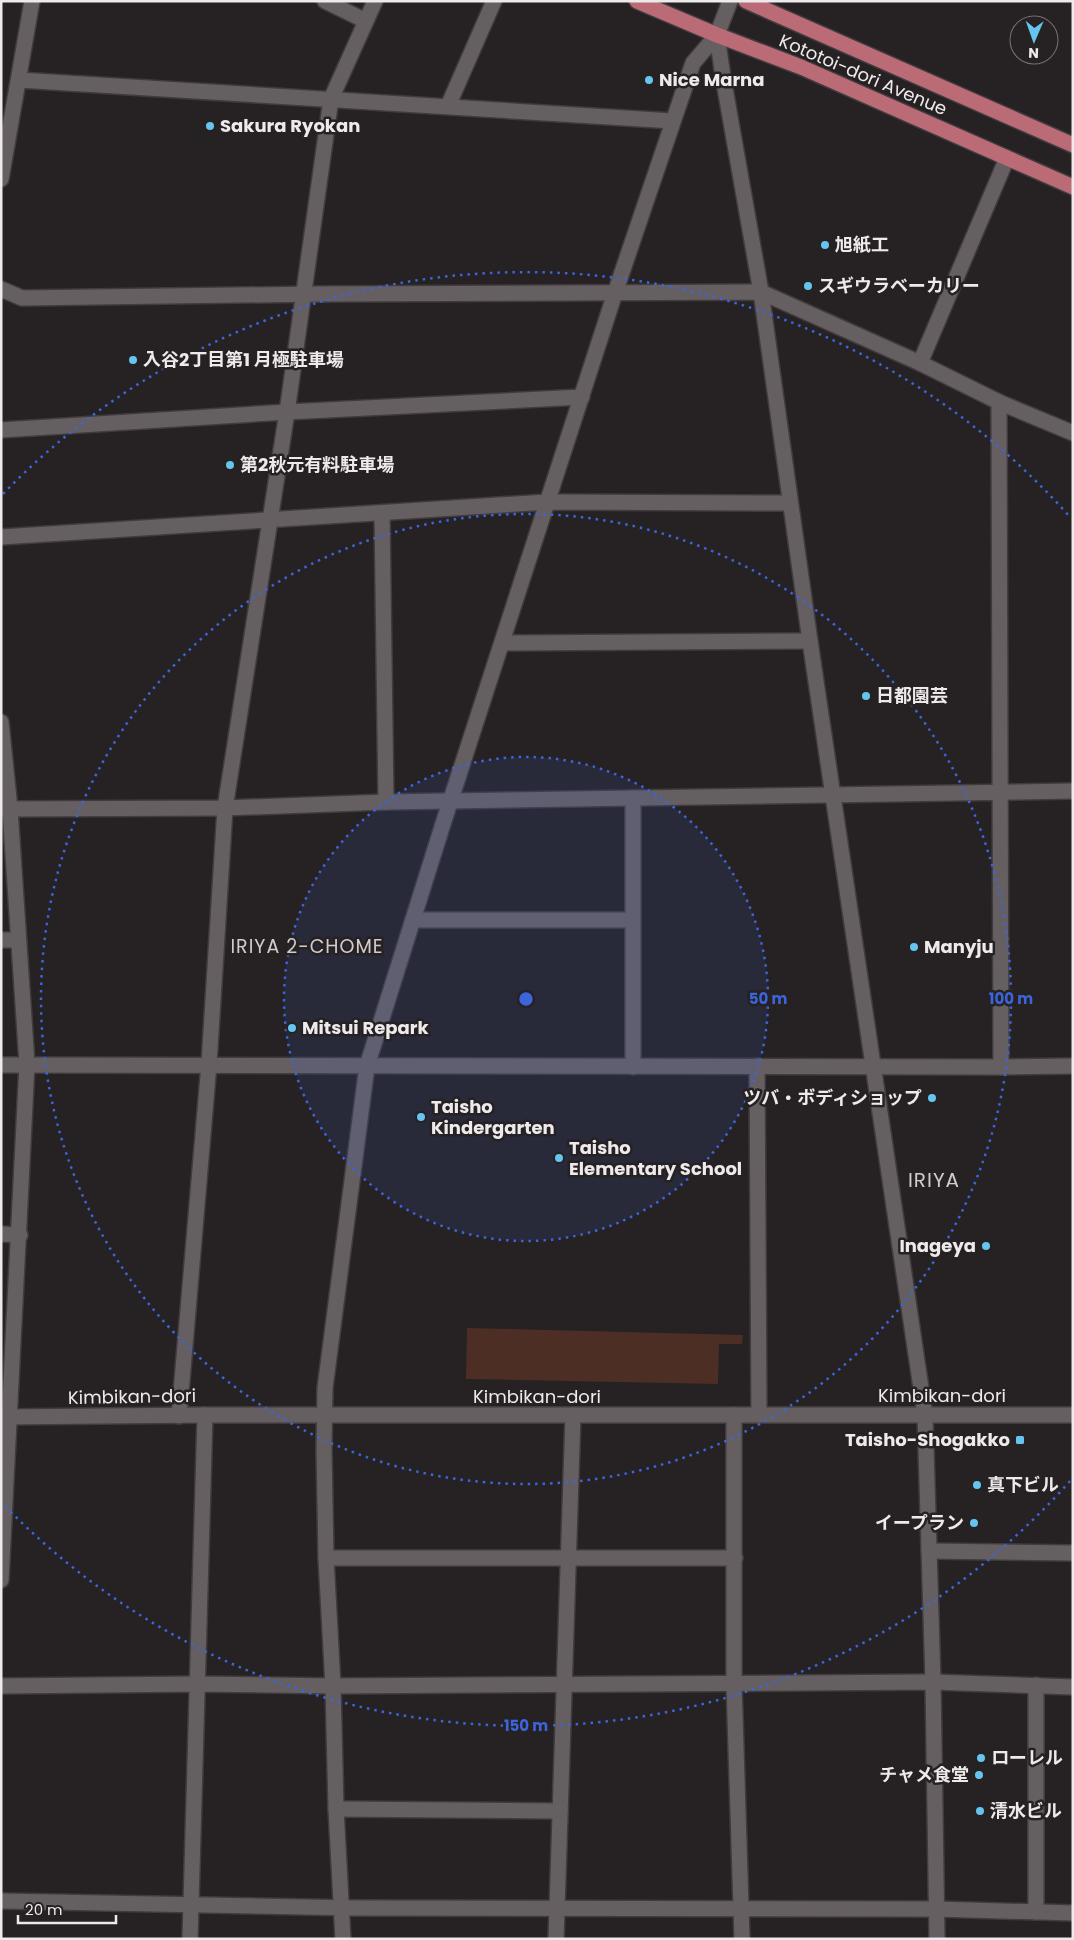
<svg xmlns="http://www.w3.org/2000/svg" width="1074" height="1940" viewBox="0 0 1074 1940" font-family="Poppins,'Noto Sans JP',sans-serif">
<style>
.green{fill:#4d2e25}
.lines{fill:none;stroke-linecap:round;stroke-linejoin:round}
.lane-casing{stroke:#403b3d;stroke-width:18}
.street-casing{stroke:#403b3d;stroke-width:18}
.secondary-casing{stroke:#403b3d;stroke-width:18}
.primary-casing{stroke:#403b3d;stroke-width:18}
.lane{stroke:#655f62;stroke-width:15}
.street{stroke:#655f62;stroke-width:15}
.secondary{stroke:#655f62;stroke-width:15}
.primary{stroke:#bb6b76;stroke-width:15}
.ring{fill:none;stroke:#3c65db;stroke-width:2.5;stroke-dasharray:2.5 5}
.poi-dot{fill:#65c5ee;stroke:#262123;stroke-width:2}
.labels{text-anchor:middle;stroke-width:5;stroke-linejoin:round;paint-order:stroke}
.street-label{font-size:18px;fill:#eeeaec;stroke:#262123}
.poi-label{font-size:18px;font-weight:bold;fill:#eeeaec;stroke:#262123;text-anchor:start}
.neighbourhood-label{font-size:19px;letter-spacing:1px;fill:#d2cbce;stroke:#262123}
.quarter-label{font-size:20px;letter-spacing:1px;fill:#d2cbce;stroke:#262123}
.centre{fill:#3c65db;stroke:#262123;stroke-width:2.5}
.ring-label{font-size:15px;text-anchor:middle;font-weight:bold;fill:#3c65db;stroke:#262123;stroke-width:5;stroke-linejoin:round;paint-order:stroke}
</style>
<rect width="100%" height="100%" fill="#262123"/>
<!-- green -->
<polygon class="green" points="467,1328 743,1335 742,1344 719,1344 718,1384 466,1379"/>
<g class="lines">
<!-- lane casing -->
<g class="lane-casing">
<g id="lane">
<polyline points="448,106 494,1"/>
<polyline points="920,363 1007,158"/>
<polyline points="1,430 287,412 582,397"/>
<polyline points="382,513 386,802"/>
<polyline points="502,643 810,641"/>
<polyline points="633,798 633,1067"/>
<polyline points="413,920 633,920"/>
<polyline points="1,940 18,940"/>
<polyline points="1001,1067 999,408 1001,403"/>
<polyline points="1,1234 20,1235"/>
<polyline points="929,1551 1073,1553"/>
<polyline points="326,1558 735,1558"/>
<polyline points="1036,1685 1036,1912"/>
<polyline points="336,1809 560,1811"/>
</g>
</g>
<!-- street casing -->
<g class="street-casing">
<g id="street">
<polyline points="325,1 366,21"/>
<polyline points="19,80 673,121"/>
<polyline points="1,289 22,298 320,294 761,292 920,363 1001,403 1073,433"/>
<polyline points="1,537 547,502 790,503"/>
<polyline points="1,809 225,808 386,802 1073,791"/>
<polyline points="1,1065 1001,1067 1073,1066"/>
<polyline points="757,1066 759,1415"/>
<polyline points="734,1415 734,1684 742,1939"/>
<polyline points="179,1416 209,1064 225,808 287,412 331,99 375,1"/>
<polyline points="1,1686 198,1684 333,1686 933,1682 1073,1687"/>
<polyline points="1,1901 356,1908 936,1909 1073,1913"/>
<polyline points="190,1939 205,1415"/>
<polyline points="343,1939 336,1809 333,1686 326,1558 324,1449 325,1388 367,1066 442,827 615,293 693,63 717,35"/>
</g>
</g>
<!-- secondary casing -->
<g class="secondary-casing">
<g id="secondary">
<polyline points="730,1 717,35 723,77 761,292 810,641 925,1415 933,1682 937,1939"/>
<polyline points="1,179 32,1"/>
<polyline points="1,722 10,809 27,1064 1,1580"/>
<polyline points="1,1417 205,1415 1073,1415"/>
<polyline points="556,1939 573,1415"/>
</g>
</g>
<!-- primary casing -->
<g class="primary-casing">
<g id="primary">
<polyline points="637,1 717,35 801,67 1073,187"/>
<polyline points="746,1 1073,145"/>
</g>
</g>
<!-- lane -->
<use href="#lane" class="lane"/>
<!-- street -->
<use href="#street" class="street"/>
<!-- secondary -->
<use href="#secondary" class="secondary"/>
<!-- primary -->
<use href="#primary" class="primary"/>
</g>
<!-- distance rings -->
<circle cx="526" cy="999" r="242" fill="#3c65db" fill-opacity=".12"/>
<g class="ring">
<circle cx="526" cy="999" r="242"/>
<circle cx="526" cy="999" r="485"/>
<path d="M1070 1481A727 727 0 0 1 3 1504M3 494A727 727 0 0 1 1070 517"/>
</g>
<!-- markers -->
<g class="poi-dot">
<circle cx="649" cy="80" r="5"/>
<circle cx="210" cy="126" r="5"/>
<circle cx="825" cy="245" r="5"/>
<circle cx="808" cy="286" r="5"/>
<circle cx="133" cy="360" r="5"/>
<circle cx="230" cy="465" r="5"/>
<circle cx="866" cy="696" r="5"/>
<circle cx="914" cy="947" r="5"/>
<circle cx="292" cy="1028" r="5"/>
<circle cx="932" cy="1098" r="5"/>
<circle cx="421" cy="1117" r="5"/>
<circle cx="559" cy="1158" r="5"/>
<circle cx="986" cy="1246" r="5"/>
<rect x="1015" y="1435" width="10" height="10" rx="2.5"/>
<circle cx="977" cy="1485" r="5"/>
<circle cx="974" cy="1523" r="5"/>
<circle cx="981" cy="1758" r="5"/>
<circle cx="979" cy="1775" r="5"/>
<circle cx="980" cy="1811" r="5"/>
</g>
<g class="labels">
<!-- street labels -->
<g class="street-label">
<text transform="translate(863 75) rotate(23)" y="6">Kototoi-dori Avenue</text>
<text x="942" y="1402">Kimbikan-dori</text>
<text transform="translate(132 1397) rotate(-1)" y="6">Kimbikan-dori</text>
<text x="537" y="1403">Kimbikan-dori</text>
</g>
<!-- poi labels -->
<g class="poi-label">
<text x="659" y="86">Nice Marna</text>
<text x="220" y="132">Sakura Ryokan</text>
<text x="835" y="251">旭紙工</text>
<text x="818" y="292">スギウラベーカリー</text>
<text x="143" y="366">入谷2丁目第1 月極駐車場</text>
<text x="240" y="471">第2秋元有料駐車場</text>
<text x="876" y="702">日都園芸</text>
<text x="924" y="953">Manyju</text>
<text x="302" y="1034">Mitsui Repark</text>
<text x="922" y="1104" text-anchor="end">ツバ・ボディショップ</text>
<text x="431" y="1113">Taisho<tspan x="431" dy="21">Kindergarten</tspan></text>
<text x="569" y="1154">Taisho<tspan x="569" dy="21">Elementary School</tspan></text>
<text x="976" y="1252" text-anchor="end">Inageya</text>
<text x="1010" y="1446" text-anchor="end">Taisho-Shogakko</text>
<text x="987" y="1491">真下ビル</text>
<text x="964" y="1529" text-anchor="end">イープラン</text>
<text x="991" y="1764">ローレル</text>
<text x="969" y="1781" text-anchor="end">チャメ食堂</text>
<text x="990" y="1817">清水ビル</text>
</g>
<!-- neighbourhood labels -->
<g class="neighbourhood-label">
<text x="307" y="953">IRIYA 2-CHOME</text>
</g>
<!-- quarter labels -->
<g class="quarter-label">
<text x="934" y="1187">IRIYA</text>
</g>
</g>
<circle cx="526" cy="999" r="8" class="centre"/>
<g class="ring-label">
<text x="768" y="1004">50 m</text>
<text x="1011" y="1004">100 m</text>
<text x="526" y="1731">150 m</text>
</g>
<!-- border -->
<rect width="1074" height="1940" fill="none" stroke="#eeeaec" stroke-width="5"/>
<!-- north arrow -->
<g transform="translate(1034 40) rotate(182)"><circle r="24" fill="#262123" stroke="#767173"/>
<path d="M0-4L9 19L0 12L-9 19Z" fill="#65c5ee"/>
<text y="-8" font-size="14" font-weight="bold" text-anchor="middle" fill="#eeeaec">N</text>
</g>
<!-- scale -->
<path d="M18 1915v8h98v-8" fill="none" stroke="#eeeaec" stroke-width="2.5"/>
<text x="25" y="1915" font-size="15" fill="#eeeaec" stroke="#262123" stroke-width="4" paint-order="stroke">20 m</text>
</svg>
